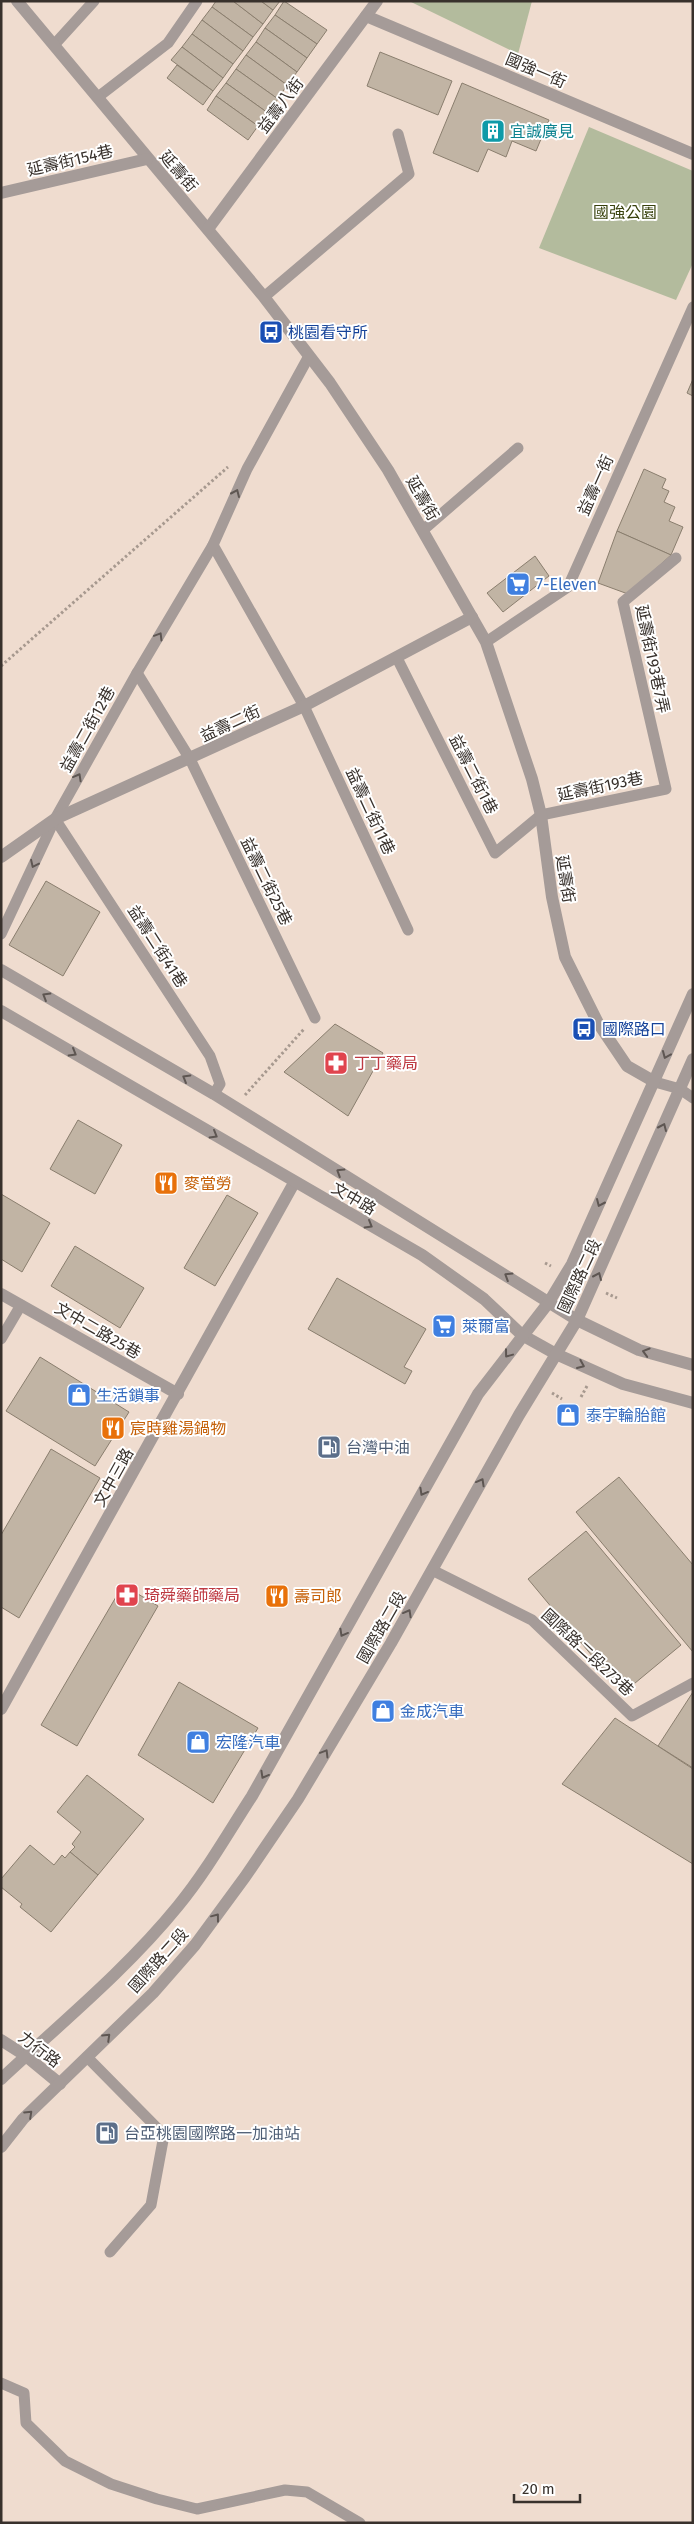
<svg xmlns="http://www.w3.org/2000/svg" width="694" height="2524" viewBox="0 0 694 2524" font-family="'Fira Sans','Noto Sans TC',sans-serif">
<style>
.green{fill:#b3bb9d}
.building{fill:#c1b4a4;stroke:#8a7e6e}
.lines{fill:none;stroke-linecap:round;stroke-linejoin:round}
.path{stroke:#a7998f;stroke-width:3;stroke-dasharray:2.5 2.5;stroke-linecap:butt}
.service{stroke:#a59b98;stroke-width:11}
.minor{stroke:#a59b98;stroke-width:12}
.tertiary{stroke:#a59b98;stroke-width:12}
.oneway{stroke:#5e5652}
.labels{text-anchor:middle;stroke-width:4;stroke-linejoin:round;paint-order:stroke}
.street-label{font-size:16px;fill:#38312c;stroke:#fff}
.culture-label{font-size:16px;fill:#0d838f;stroke:#fff;text-anchor:start}
.park-label{font-size:16px;fill:#38410c;stroke:#fff}
.transit-label{font-size:16px;fill:#164399;stroke:#fff;text-anchor:start}
.shop-label{font-size:16px;fill:#366cbe;stroke:#fff;text-anchor:start}
.health-label{font-size:16px;fill:#be3a42;stroke:#fff;text-anchor:start}
.food-label{font-size:16px;fill:#c56008;stroke:#fff;text-anchor:start}
.service-label{font-size:16px;fill:#4e5e75;stroke:#fff;text-anchor:start}
</style>
<rect width="100%" height="100%" fill="#efdccf"/>
<!-- green -->
<g class="green">
<polygon points="409,1 532,1 518,54"/>
<polygon points="589,127 693,171 693,263 676,300 539,248"/>
</g>
<!-- building -->
<g class="building">
<polygon points="216,1 233,1 263,24 253,37 212,7"/>
<polygon points="233,1 261,1 273,10 263,24"/>
<polygon points="261,1 280,1 273,10"/>
<polygon points="284,1 327,30 317,44 275,15"/>
<polygon points="212,7 253,37 243,51 202,20"/>
<polygon points="275,15 317,44 307,58 265,28"/>
<polygon points="202,20 243,51 233,64 192,34"/>
<polygon points="265,28 307,58 297,72 256,42"/>
<polygon points="192,34 233,64 223,78 182,47"/>
<polygon points="256,42 297,72 287,85 246,55"/>
<polygon points="182,47 223,78 213,91 171,60"/>
<polygon points="380,52 452,81 438,115 367,86"/>
<polygon points="246,55 287,85 278,99 236,69"/>
<polygon points="177,65 213,91 203,105 167,78"/>
<polygon points="236,69 278,99 268,113 226,83"/>
<polygon points="226,83 268,113 258,126 216,96"/>
<polygon points="462,83 549,120 536,151 512,141 506,157 488,149 478,172 433,153"/>
<polygon points="216,96 258,126 248,140 207,110"/>
<polygon points="693,379 693,396 687,393"/>
<polygon points="644,469 666,479 662,488 669,491 664,502 675,507 669,521 683,527 671,555 617,531"/>
<polygon points="617,531 671,555 628,594 598,583"/>
<polygon points="535,556 549,576 503,612 487,593"/>
<polygon points="46,881 100,912 63,976 9,945"/>
<polygon points="335,1024 383,1053 348,1116 284,1072"/>
<polygon points="78,1120 122,1145 95,1194 50,1169"/>
<polygon points="1,1194 50,1223 22,1272 1,1259"/>
<polygon points="227,1195 258,1213 215,1286 184,1268"/>
<polygon points="75,1246 144,1288 120,1328 51,1286"/>
<polygon points="337,1278 426,1329 404,1367 412,1371 405,1384 308,1329"/>
<polygon points="40,1357 129,1412 95,1466 6,1411"/>
<polygon points="51,1449 100,1478 19,1618 1,1607 1,1535"/>
<polygon points="619,1477 693,1565 693,1652 576,1512"/>
<polygon points="586,1531 681,1645 623,1693 528,1579"/>
<polygon points="123,1585 158,1606 77,1746 41,1725"/>
<polygon points="179,1682 258,1728 213,1803 138,1755"/>
<polygon points="693,1692 693,1768 658,1746"/>
<polygon points="615,1718 693,1769 693,1864 562,1784"/>
<polygon points="87,1775 144,1819 98,1875 70,1852 75,1847 72,1844 81,1832 57,1812"/>
<polygon points="30,1845 54,1865 62,1855 65,1858 70,1852 98,1875 51,1932 20,1907 22,1904 1,1887 1,1879"/>
</g>
<g class="lines">
<!-- path -->
<g class="path">
<polyline points="1,666 228,467"/>
<polyline points="245,1095 304,1029"/>
<polyline points="545,1263 551,1266"/>
<polyline points="606,1293 617,1298"/>
<polyline points="552,1393 562,1399"/>
<polyline points="581,1397 587,1386"/>
</g>
<!-- service -->
<g class="service">
<polyline points="54,45 94,1"/>
<polyline points="98,97 168,43 197,1"/>
<polyline points="264,297 409,174 398,134"/>
<polyline points="423,530 518,448"/>
<polyline points="213,545 304,706 408,930"/>
<polyline points="486,642 568,587 693,307"/>
<polyline points="397,658 495,853 541,815 666,789 623,602 676,558"/>
<polyline points="137,673 190,759 315,1018"/>
<polyline points="55,819 210,1056 220,1084 214,1094"/>
<polyline points="1,934 55,819 137,673 213,545 247,469 309,356"/>
<polyline points="655,1082 680,1089 693,1098"/>
<polyline points="1,1339 21,1305"/>
<polyline points="432,1570 532,1620 632,1716 693,1683"/>
<polyline points="87,2057 164,2135 151,2205 110,2252"/>
<polyline points="1,2383 24,2393 26,2423 65,2461 111,2484 157,2499 197,2509 285,2490 307,2492 360,2523"/>
</g>
<!-- minor -->
<g class="minor">
<polyline points="17,1 264,297 330,383 388,470 486,642 532,779 541,815 552,897 565,957 598,1023 627,1066 655,1082"/>
<polyline points="366,16 693,154"/>
<polyline points="1,193 147,159"/>
<polyline points="208,229 377,1"/>
<polyline points="1,857 55,819 304,706 472,617"/>
<polyline points="1,1294 178,1394"/>
<polyline points="1,1709 294,1183"/>
</g>
<!-- tertiary -->
<g class="tertiary">
<polyline points="1,970 214,1094 577,1320 639,1350 693,1365"/>
<polyline points="1,1011 422,1255 484,1299 522,1335 556,1354 623,1384 693,1403"/>
<polyline points="1,2040 26,2056 60,2084"/>
<path d="M1 2079C61 2023 126 1970 178 1906 206 1872 228 1833 252 1796L478 1394 549 1302 572 1264 693 994"/>
<polyline points="1,2147 23,2119 153,1993 195,1945 245,1877 298,1799 391,1643 519,1415 577,1320 693,1059"/>
</g>
</g>
<!-- one-way arrows -->
<defs><path id="oneway-chevron" d="M-2-3.5L2.5 0L-2 3.5" fill="none" stroke-width="1.6" stroke-linecap="round" stroke-linejoin="round" transform="scale(1.25)"/></defs>
<g class="oneway">
<use href="#oneway-chevron" transform="translate(236 493) rotate(-66)"/>
<use href="#oneway-chevron" transform="translate(159 636) rotate(-59)"/>
<use href="#oneway-chevron" transform="translate(78 777) rotate(-61)"/>
<use href="#oneway-chevron" transform="translate(34 864) rotate(115)"/>
<use href="#oneway-chevron" transform="translate(46 996) rotate(-149)"/>
<use href="#oneway-chevron" transform="translate(73 1053) rotate(30)"/>
<use href="#oneway-chevron" transform="translate(666 1055) rotate(113)"/>
<use href="#oneway-chevron" transform="translate(186 1078) rotate(-150)"/>
<use href="#oneway-chevron" transform="translate(663 1127) rotate(-66)"/>
<use href="#oneway-chevron" transform="translate(214 1135) rotate(30)"/>
<use href="#oneway-chevron" transform="translate(340 1172) rotate(-148)"/>
<use href="#oneway-chevron" transform="translate(600 1203) rotate(114)"/>
<use href="#oneway-chevron" transform="translate(369 1225) rotate(30)"/>
<use href="#oneway-chevron" transform="translate(508 1276) rotate(-148)"/>
<use href="#oneway-chevron" transform="translate(598 1276) rotate(-66)"/>
<use href="#oneway-chevron" transform="translate(646 1352) rotate(-164)"/>
<use href="#oneway-chevron" transform="translate(508 1354) rotate(127)"/>
<use href="#oneway-chevron" transform="translate(581 1365) rotate(23)"/>
<use href="#oneway-chevron" transform="translate(481 1482) rotate(-61)"/>
<use href="#oneway-chevron" transform="translate(423 1492) rotate(119)"/>
<use href="#oneway-chevron" transform="translate(408 1613) rotate(-61)"/>
<use href="#oneway-chevron" transform="translate(343 1633) rotate(119)"/>
<use href="#oneway-chevron" transform="translate(325 1753) rotate(-59)"/>
<use href="#oneway-chevron" transform="translate(264 1775) rotate(119)"/>
<use href="#oneway-chevron" transform="translate(216 1917) rotate(-53)"/>
<use href="#oneway-chevron" transform="translate(107 2037) rotate(-44)"/>
<use href="#oneway-chevron" transform="translate(29 2114) rotate(-43)"/>
</g>
<!-- icons -->
<defs>
<g id="building-square" transform="scale(1.25)"><rect x="-9" y="-9" width="18" height="18" rx="4" fill="#0f9aa8" stroke="#fff"/><path d="M-4-6H4V6H1V3H-1V6H-4ZM-2.5-4.3h1.7v1.8h-1.7ZM.8-4.3h1.7v1.8H.8ZM-2.5-1h1.7V.8h-1.7ZM.8-1h1.7V.8H.8Z" fill="#fff"/></g>
<g id="bus-square" transform="scale(1.25)"><rect x="-9" y="-9" width="18" height="18" rx="4" fill="#1a4fb4" stroke="#fff"/><path d="M-5-6H5V4H4V6H2V4H-2V6H-4V4H-5ZM-3.5-4V0h7V-4ZM-3.5 1.2v1.5H-2V1.2ZM2 1.2v1.5H3.5V1.2Z" fill="#fff"/></g>
<g id="supermarket-square" transform="scale(1.25)"><rect x="-9" y="-9" width="18" height="18" rx="4" fill="#3f7fe0" stroke="#fff"/><path d="M-6-5.5h2.5l.6 2H6L4.5 2H-2.5L-4.4-4H-6ZM-1.5 3.2a1.3 1.3 0 1 0 .1 0ZM3 3.2a1.3 1.3 0 1 0 .1 0Z" fill="#fff"/></g>
<g id="pharmacy-square" transform="scale(1.25)"><rect x="-9" y="-9" width="18" height="18" rx="4" fill="#e0444e" stroke="#fff"/><path d="M-2-6h4v4h4v4h-4v4h-4v-4h-4v-4h4Z" fill="#fff"/></g>
<g id="restaurant-square" transform="scale(1.25)"><rect x="-9" y="-9" width="18" height="18" rx="4" fill="#e8710a" stroke="#fff"/><path d="M-5-6h1v4h1v-4h1v4h1v-4h1v5L-1.5 .5V6h-2V.5L-5-1ZM5-6V6H3V1.5H1.5Q1.5-4 5-6Z" fill="#fff"/></g>
<g id="shop-square" transform="scale(1.25)"><rect x="-9" y="-9" width="18" height="18" rx="4" fill="#3f7fe0" stroke="#fff"/><path d="M-5-2.5h2.3a2.7 3.5 0 0 1 5.4 0H5L5.5 6h-11ZM-1.5-2.5h3a1.5 2.3 0 0 0-3 0Z" fill="#fff"/></g>
<g id="fuel-square" transform="scale(1.25)"><rect x="-9" y="-9" width="18" height="18" rx="4" fill="#5c6f8a" stroke="#fff"/><path d="M-5.5-6h7V0h2V4h1.3V-2.5L3-4.5l.8-.8L6-3V5H2.5V1h-1V6h-7ZM-4.2-4.7v3.2H.2V-4.7Z" fill="#fff"/></g>
</defs>
<g fill-rule="evenodd">
<use href="#building-square" x="493" y="131"/>
<use href="#bus-square" x="271" y="332"/>
<use href="#supermarket-square" x="518" y="584"/>
<use href="#bus-square" x="584" y="1029"/>
<use href="#pharmacy-square" x="336" y="1063"/>
<use href="#restaurant-square" x="166" y="1183"/>
<use href="#supermarket-square" x="444" y="1326"/>
<use href="#shop-square" x="79" y="1395"/>
<use href="#shop-square" x="568" y="1415"/>
<use href="#restaurant-square" x="113" y="1428"/>
<use href="#fuel-square" x="329" y="1447"/>
<use href="#pharmacy-square" x="127" y="1595"/>
<use href="#restaurant-square" x="277" y="1596"/>
<use href="#shop-square" x="383" y="1711"/>
<use href="#shop-square" x="198" y="1742"/>
<use href="#fuel-square" x="107" y="2133"/>
</g>
<g class="labels">
<!-- street labels -->
<g class="street-label">
<text transform="translate(536 70) rotate(23)" y="6">國強一街</text>
<text transform="translate(280 105) rotate(-53)" y="6">益壽八街</text>
<text transform="translate(70 160) rotate(-13)" y="6">延壽街154巷</text>
<text transform="translate(179 171) rotate(49)" y="6">延壽街</text>
<text transform="translate(595 485) rotate(-66)" y="6">益壽一街</text>
<text transform="translate(423 498) rotate(60)" y="6">延壽街</text>
<text transform="translate(653 659) rotate(78)" y="6">延壽街193巷7弄</text>
<text transform="translate(230 723) rotate(-25)" y="6">益壽二街</text>
<text transform="translate(87 729) rotate(-61)" y="6">益壽二街12巷</text>
<text transform="translate(474 774) rotate(63)" y="6">益壽二街1巷</text>
<text transform="translate(600 786) rotate(-12)" y="6">延壽街193巷</text>
<text transform="translate(371 811) rotate(65)" y="6">益壽二街11巷</text>
<text transform="translate(566 879) rotate(81)" y="6">延壽街</text>
<text transform="translate(267 881) rotate(64)" y="6">益壽二街25巷</text>
<text transform="translate(158 946) rotate(57)" y="6">益壽二街41巷</text>
<text transform="translate(354 1198) rotate(30)" y="6">文中路</text>
<text transform="translate(579 1276) rotate(-65)" y="6">國際路二段</text>
<text transform="translate(98 1330) rotate(30)" y="6">文中二路25巷</text>
<text transform="translate(113 1477) rotate(-61)" y="6">文中三路</text>
<text transform="translate(381 1627) rotate(-60)" y="6">國際路二段</text>
<text transform="translate(588 1652) rotate(43)" y="6">國際路二段273巷</text>
<text transform="translate(158 1960) rotate(-48)" y="6">國際路二段</text>
<text transform="translate(40 2049) rotate(37)" y="6">力行路</text>
</g>
<!-- culture labels -->
<g class="culture-label">
<text x="510" y="137">宜誠廣見</text>
</g>
<!-- park labels -->
<g class="park-label">
<text x="625" y="218">國強公園</text>
</g>
<!-- transit labels -->
<g class="transit-label">
<text x="288" y="338">桃園看守所</text>
<text x="602" y="1035">國際路口</text>
</g>
<!-- shop labels -->
<g class="shop-label">
<text x="536" y="590">7-Eleven</text>
<text x="462" y="1332">萊爾富</text>
<text x="96" y="1401">生活鎖事</text>
<text x="586" y="1421">泰宇輪胎館</text>
<text x="400" y="1717">金成汽車</text>
<text x="216" y="1748">宏隆汽車</text>
</g>
<!-- health labels -->
<g class="health-label">
<text x="354" y="1069">丁丁藥局</text>
<text x="144" y="1601">琦舜藥師藥局</text>
</g>
<!-- food labels -->
<g class="food-label">
<text x="184" y="1189">麥當勞</text>
<text x="130" y="1434">宸時雞湯鍋物</text>
<text x="294" y="1602">壽司郎</text>
</g>
<!-- service labels -->
<g class="service-label">
<text x="346" y="1453">台灣中油</text>
<text x="124" y="2139">台亞桃園國際路一加油站</text>
</g>
</g>
<!-- border -->
<rect width="694" height="2524" fill="none" stroke="#38312c" stroke-width="5"/>
<!-- scale -->
<path d="M514 2494v8h66v-8" fill="none" stroke="#38312c" stroke-width="2.5"/>
<text x="522" y="2494" font-size="15" fill="#38312c" stroke="#ffffff" stroke-width="4" paint-order="stroke">20 m</text>
</svg>
